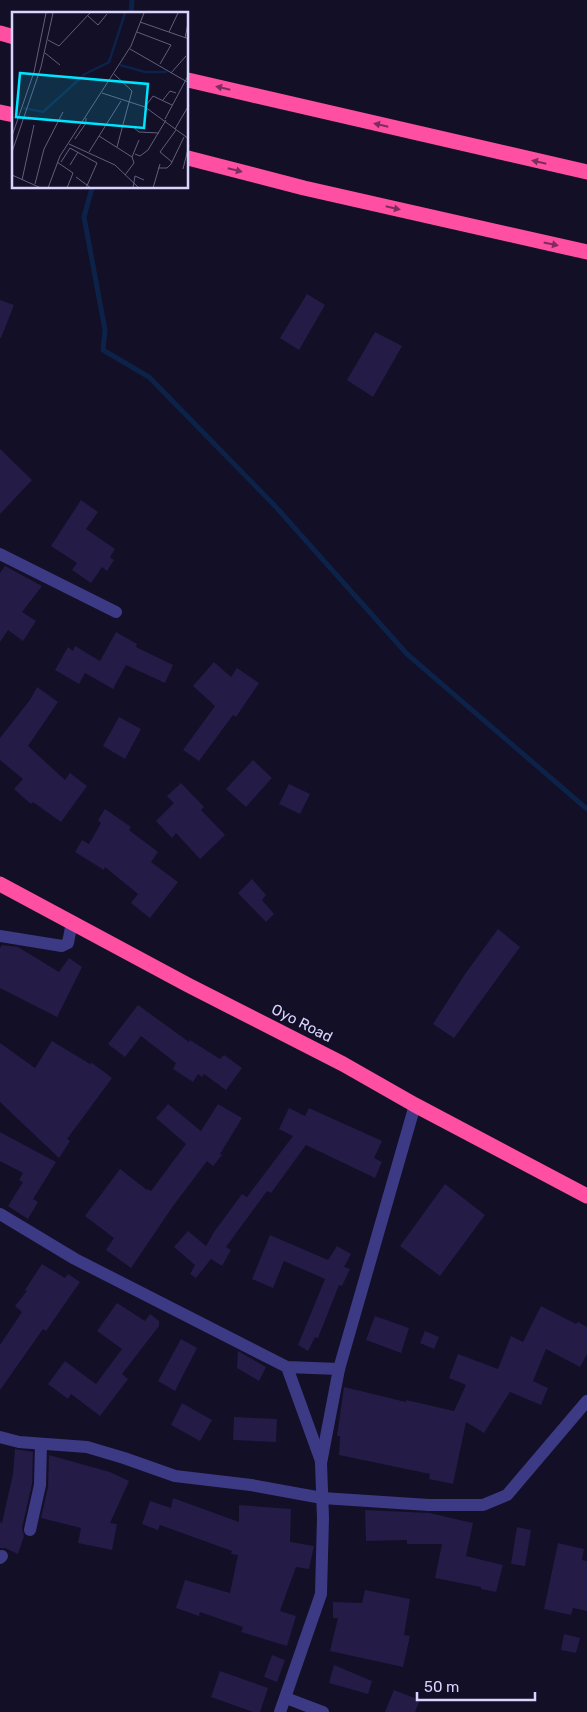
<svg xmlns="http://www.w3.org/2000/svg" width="587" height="1712" viewBox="0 0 587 1712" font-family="Rubik,sans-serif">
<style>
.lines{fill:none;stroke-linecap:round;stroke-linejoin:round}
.stream{stroke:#0c2248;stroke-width:5}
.building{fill:#241b47}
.minor{stroke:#3d3a85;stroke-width:12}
.highway{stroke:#ff4fa3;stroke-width:15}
.oneway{fill:#7d2c5e}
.labels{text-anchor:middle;stroke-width:4;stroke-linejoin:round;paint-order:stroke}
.street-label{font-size:15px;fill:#d9d4ff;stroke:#130f26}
.inset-river{fill:none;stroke:#0c2248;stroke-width:2.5}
.inset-road{fill:none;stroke:#625e7d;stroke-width:1}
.view{fill:#00e5ff;fill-opacity:0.15;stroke:#00e5ff;stroke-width:2.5}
.inset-edge{fill:none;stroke:#d9d4ff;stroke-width:2.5}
</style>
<rect width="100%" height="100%" fill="#130f26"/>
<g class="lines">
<!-- stream -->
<g class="stream">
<polyline points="131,14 132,0"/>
<polyline points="92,188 84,217 105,330 103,350 149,377 276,507 407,654 587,809"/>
</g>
</g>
<!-- building -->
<g class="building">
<polygon points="307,294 325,305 299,350 280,338"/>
<polygon points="0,300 14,305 1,338 0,338"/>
<polygon points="375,332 402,346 373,397 347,380"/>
<polygon points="0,449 32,480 0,514"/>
<polygon points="81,500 98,512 86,529 115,549 110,557 114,560 107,571 102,567 91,583 72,570 77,563 51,546"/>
<polygon points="5,566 42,586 22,612 36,621 23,641 8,630 0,642 0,573"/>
<polygon points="116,632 137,644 136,647 173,665 165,683 126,665 113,689 85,673 79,684 55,670 68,647 73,651 75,646 100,661"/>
<polygon points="214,662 231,677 237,668 259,683 236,717 233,715 199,761 183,750 215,706 193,686"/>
<polygon points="37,687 58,702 28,746 65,780 70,773 87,786 61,822 33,802 31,804 14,789 23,779 0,760 0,738 30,700"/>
<polygon points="119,717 141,729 125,759 103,746"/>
<polygon points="253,760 272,778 246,807 226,789"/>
<polygon points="181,783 204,807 201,810 225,835 200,859 176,833 172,838 156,821 174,803 167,796"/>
<polygon points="289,784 310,794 300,814 279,804"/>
<polygon points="105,809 131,827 129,830 158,852 151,862 178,882 150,918 131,903 138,894 105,867 104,870 75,852 82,840 89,844 101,823 98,820"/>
<polygon points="252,879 266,895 262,900 274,914 266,922 238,893"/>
<polygon points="498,929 520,947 454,1038 433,1024 465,974"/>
<polygon points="2,945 18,947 59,972 69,958 82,967 57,1017 0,988 0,948"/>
<polygon points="138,1005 189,1042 190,1040 220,1059 224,1055 242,1068 226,1090 204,1074 202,1077 198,1074 193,1082 173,1069 176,1063 141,1036 125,1057 108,1044"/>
<polygon points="52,1041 90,1064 92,1063 112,1078 67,1139 70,1141 59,1158 0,1102 0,1043 35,1068"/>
<polygon points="168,1104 201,1131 218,1104 242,1118 220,1154 222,1155 213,1166 207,1161 173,1206 131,1268 106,1250 114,1238 85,1216 120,1169 147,1190 148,1189 151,1191 186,1144 156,1118"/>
<polygon points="289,1108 305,1116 309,1108 382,1141 374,1158 382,1162 375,1178 306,1145 271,1193 267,1191 226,1247 231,1250 222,1266 211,1259 196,1278 190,1274 195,1265 174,1247 188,1231 206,1246 214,1232 242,1194 247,1197 293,1136 279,1129"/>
<polygon points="0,1132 56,1162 33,1199 38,1202 28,1219 8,1206 23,1182 19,1180 23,1173 0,1161"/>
<polygon points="445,1184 485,1215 440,1276 400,1246"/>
<polygon points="270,1235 328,1260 337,1246 351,1254 344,1267 350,1269 342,1286 339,1285 318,1338 315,1337 308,1351 298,1345 325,1279 284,1261 273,1288 252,1279"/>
<polygon points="42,1264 65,1278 68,1274 80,1282 46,1331 43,1329 0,1390 0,1345 22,1312 15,1306 27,1291 25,1290"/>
<polygon points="117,1303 145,1321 150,1314 159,1321 159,1326 122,1374 128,1379 100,1416 71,1394 68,1399 48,1384 65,1361 96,1384 122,1349 97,1331"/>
<polygon points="541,1306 576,1324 578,1322 587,1327 587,1354 580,1367 546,1349 533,1381 548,1388 541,1405 510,1392 484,1433 466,1422 453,1484 429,1479 430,1474 339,1455 340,1436 337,1436 344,1387 406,1402 406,1400 454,1411 466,1385 449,1378 458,1354 498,1369 511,1336 523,1342"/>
<polygon points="375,1316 409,1328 401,1353 366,1340"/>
<polygon points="425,1331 439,1337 434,1349 420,1343"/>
<polygon points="181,1339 197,1348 175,1391 158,1381"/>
<polygon points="238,1351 266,1367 259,1381 237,1368"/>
<polygon points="182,1403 212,1420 200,1441 171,1425"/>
<polygon points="234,1417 277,1419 276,1442 233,1440"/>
<polygon points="15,1449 33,1452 32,1484 22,1528 24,1536 18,1554 5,1548 0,1548 0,1522 2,1523 13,1474"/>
<polygon points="49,1455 110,1472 129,1481 110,1523 117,1524 112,1550 78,1543 81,1528 41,1518 48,1487"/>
<polygon points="173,1498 239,1522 239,1505 291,1509 290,1542 314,1546 309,1569 296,1567 280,1611 296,1616 287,1646 241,1632 243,1627 200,1612 199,1616 176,1608 185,1580 230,1593 238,1555 231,1554 232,1551 160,1525 158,1530 142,1524 150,1501 171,1508"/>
<polygon points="365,1510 429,1513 473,1523 466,1556 503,1565 496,1592 481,1589 481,1587 435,1578 442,1544 407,1544 407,1540 366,1541"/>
<polygon points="517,1527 531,1530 525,1566 511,1564"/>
<polygon points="558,1543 584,1549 582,1560 587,1561 587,1611 573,1608 571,1615 544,1609"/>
<polygon points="365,1590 410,1599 404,1635 410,1636 403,1667 330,1651 338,1618 333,1618 333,1602 362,1603"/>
<polygon points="564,1634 580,1638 576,1653 561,1650"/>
<polygon points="272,1655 285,1660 277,1682 264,1677"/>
<polygon points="334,1665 372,1681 368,1694 329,1683"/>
<polygon points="220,1671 268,1688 260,1712 253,1712 211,1697"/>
<polygon points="394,1690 420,1700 415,1712 385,1712"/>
</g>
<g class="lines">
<!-- minor -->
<g class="minor">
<polyline points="0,554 116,612"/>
<polyline points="0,936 62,946 68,943 72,922"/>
<polyline points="0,1214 75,1259 287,1367 339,1369"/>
<polyline points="287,1367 321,1461"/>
<polyline points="0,1437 19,1442 87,1447 124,1458 175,1476 251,1485 322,1498 429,1505 483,1505 507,1495 587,1401"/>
<polyline points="30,1530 40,1485 41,1444"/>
<polyline points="0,1558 2,1556"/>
<polyline points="286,1698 323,1712"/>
<polyline points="280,1712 321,1594 323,1518 321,1463 339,1369 415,1105"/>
</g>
<!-- highway -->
<g class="highway">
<polyline points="0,33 14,37"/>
<polyline points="188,80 587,172"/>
<polyline points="0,112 14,115"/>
<polyline points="188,158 304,188 587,252"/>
<polyline points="0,884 188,985 343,1064 415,1105 587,1196"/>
</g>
</g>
<!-- one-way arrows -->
<defs><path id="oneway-solid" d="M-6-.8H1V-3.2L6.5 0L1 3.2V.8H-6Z" transform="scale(1.25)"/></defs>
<g class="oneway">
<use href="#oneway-solid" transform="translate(223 88) rotate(-167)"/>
<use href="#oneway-solid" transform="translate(381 125) rotate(-167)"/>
<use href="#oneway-solid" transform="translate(539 162) rotate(-167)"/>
<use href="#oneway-solid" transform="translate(235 170) rotate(14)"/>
<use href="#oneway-solid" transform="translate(393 208) rotate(13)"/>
<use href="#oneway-solid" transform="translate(551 244) rotate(12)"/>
</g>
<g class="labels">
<!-- street labels -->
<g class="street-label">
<text transform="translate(302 1023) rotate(27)" y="5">Oyo Road</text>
</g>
</g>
<!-- overview -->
<g transform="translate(12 12)">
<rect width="176" height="176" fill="#130f26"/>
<path class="inset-river" d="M108 53 133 60H155M11 96 31 100 73 62 97 50 113 1"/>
<path class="inset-road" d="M76 4 86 13 95 2M128 10 177 27M125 20 159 33 148 52M157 20 166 1M173 26 176 11M36 28 47 34 78 1M118 37 177 71M33 41 48 53M159 61 174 44M102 62 120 79 105 135M90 81 133 95 177 127M151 88 158 79 164 81M133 95 141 84 160 93M153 107 177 62M121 115 127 120 147 121M163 117 177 93M0 124 22 60 34 1M87 124 120 145 127 128M63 127 74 111V106M57 132 103 153 127 176M58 136 85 151 74 176M0 140 29 55 41 1M77 140 109 89M123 142 128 144 136 138 154 108M45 150 61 161 55 176M49 150 58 136M160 150 148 140 164 118M58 153 66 140M146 156H155L159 152 172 125M171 157 177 133M0 163 29 176M113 163 122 151 120 145M64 165 79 176M10 168 22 113M23 172 32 137 51 100M36 176 48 144 119 34 132 1M121 176 123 164 132 168M141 176 148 152"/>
<path class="view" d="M8 61 136 72 132 116 4 105Z"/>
<rect width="176" height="176" class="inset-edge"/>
</g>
<!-- scale -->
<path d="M417 1692v8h118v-8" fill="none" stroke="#d9d4ff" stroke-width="2.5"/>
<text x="424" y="1692" font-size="15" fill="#d9d4ff" stroke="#130f26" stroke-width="4" paint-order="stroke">50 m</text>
</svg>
